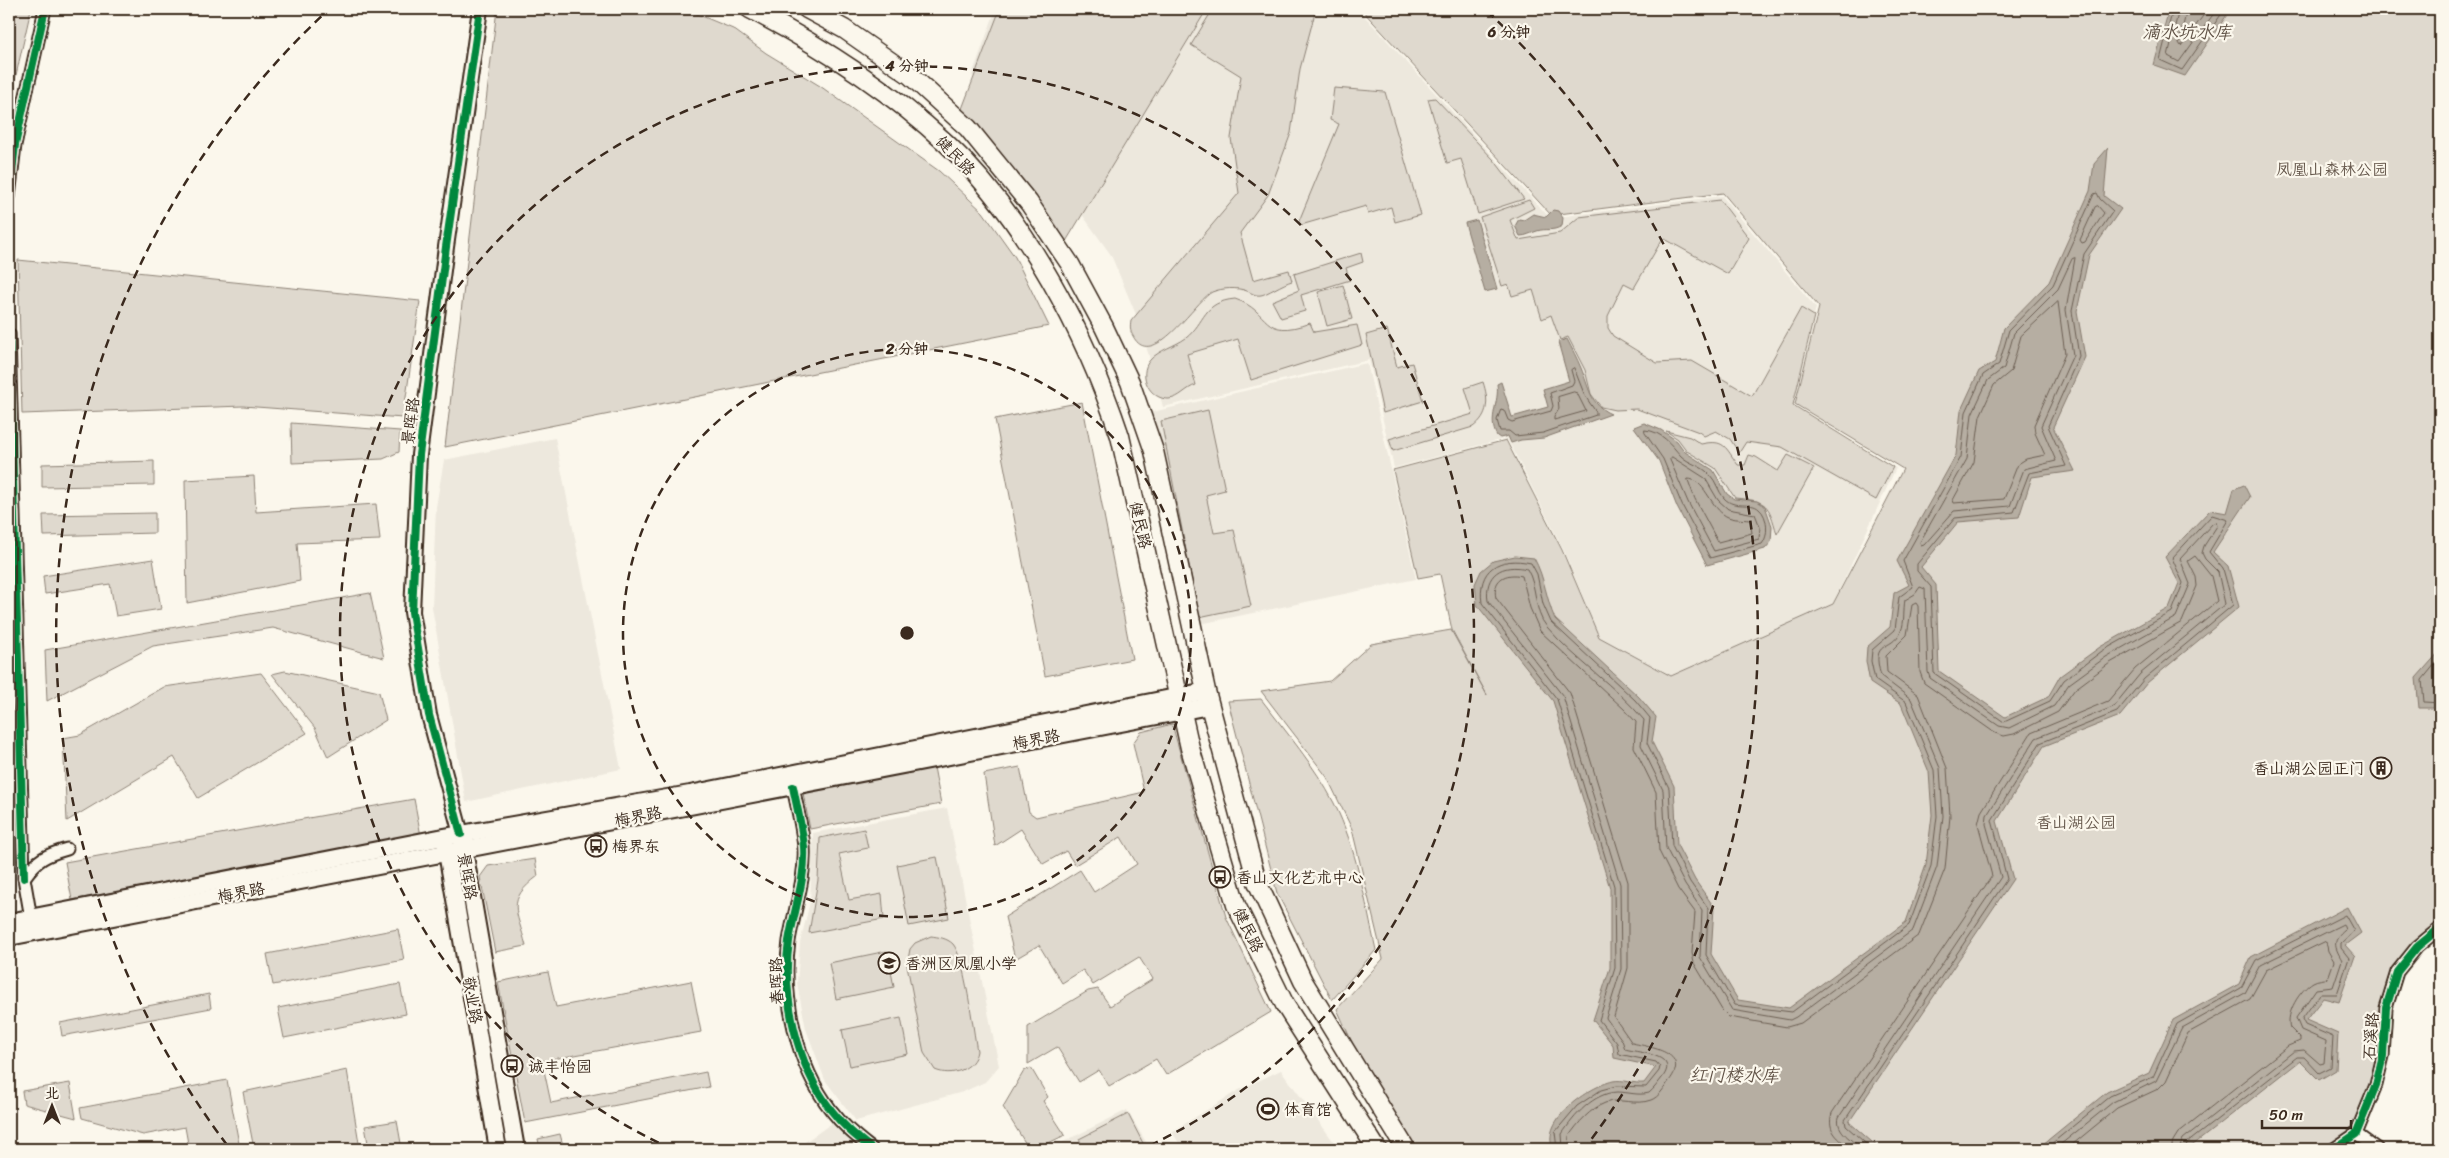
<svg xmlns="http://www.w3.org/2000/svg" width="2449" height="1158" viewBox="0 0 2449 1158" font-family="Sriracha,'LXGW WenKai TC',sans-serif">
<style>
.built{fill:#ede8dd}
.green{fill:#dfd9ce;stroke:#8d8276}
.water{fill:#b6aea2;stroke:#85796d}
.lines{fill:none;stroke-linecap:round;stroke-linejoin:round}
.shore{stroke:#6c5f53;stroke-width:1}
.minor-casing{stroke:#3b2a1e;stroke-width:15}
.tertiary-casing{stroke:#3b2a1e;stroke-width:18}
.secondary-casing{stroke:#3b2a1e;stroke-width:20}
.primary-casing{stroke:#3b2a1e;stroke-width:21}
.minor{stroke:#fbf7ec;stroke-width:11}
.tertiary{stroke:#fbf7ec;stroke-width:14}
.secondary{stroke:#fbf7ec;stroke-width:16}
.primary{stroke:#fbf7ec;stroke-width:18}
.cycleway-casing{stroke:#fbf7ec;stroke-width:11}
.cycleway{stroke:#00873e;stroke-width:8}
.ring{fill:none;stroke:#3b2a1e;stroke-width:2.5;stroke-dasharray:9 6}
.labels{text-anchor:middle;stroke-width:4.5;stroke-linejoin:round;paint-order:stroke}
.street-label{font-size:16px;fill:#3b2a1e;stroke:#fbf7ec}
.park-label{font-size:16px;fill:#64564a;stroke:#fbf7ec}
.poi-label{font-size:16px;fill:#3b2a1e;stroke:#fbf7ec;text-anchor:start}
.water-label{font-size:18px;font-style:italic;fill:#605246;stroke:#fbf7ec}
.centre{fill:#3b2a1e;stroke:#fbf7ec;stroke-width:2.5}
.ring-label{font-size:15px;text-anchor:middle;font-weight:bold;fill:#3b2a1e;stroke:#fbf7ec;stroke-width:4.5;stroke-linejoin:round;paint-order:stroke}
</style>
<rect width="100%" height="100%" fill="#fbf7ec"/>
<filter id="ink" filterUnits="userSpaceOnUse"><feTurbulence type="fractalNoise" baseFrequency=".02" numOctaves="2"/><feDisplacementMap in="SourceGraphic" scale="10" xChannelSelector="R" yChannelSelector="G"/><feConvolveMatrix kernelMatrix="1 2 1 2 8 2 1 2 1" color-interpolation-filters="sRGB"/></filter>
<g filter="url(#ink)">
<!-- built -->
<g class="built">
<polygon points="996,9 1358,9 1550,218 1722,196 1816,308 1790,407 1896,468 1833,604 1671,676 1599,637 1563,549 1507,438 1394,468 1369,360 1163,407 1140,324 1111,255 1056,178 998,112 972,75"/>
<polygon points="1367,363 1416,579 1195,625 1148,413"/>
<polygon points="555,438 621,769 466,802 432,607 436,507 444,460"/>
<polygon points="947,808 999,1066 985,1082 963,1092 856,1121 825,1080 806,1029 797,983 800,943 810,902 813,833"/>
<polygon points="1281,1070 1339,1149 1183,1149 1172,1132 1237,1091"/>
<polygon points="1127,1110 1150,1149 1049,1149"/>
<polygon points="835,1121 867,1149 795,1149"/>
</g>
<!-- green -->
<g class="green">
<polygon points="9,9 31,9 9,106"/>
<polygon points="497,9 685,9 733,29 766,53 820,86 939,171 983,212 1015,257 1049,326 445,447"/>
<polygon points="1000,9 1207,9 1065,243 960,114"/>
<path d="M1213 9H1316L1300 69 1291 133 1268 195 1240 233 1253 280 1289 270 1292 281C1284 283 1265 295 1261 295 1255 296 1252 293 1247 291 1237 287 1222 288 1212 292 1196 300 1152 373 1133 336 1130 331 1130 327 1131 321L1239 193 1231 138 1241 76 1191 45Z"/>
<polygon points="1361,9 2440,9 2440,928 2397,972 2383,1056 2356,1134 2334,1149 1408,1149 1385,1115 1337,1009 1383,959 1352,829 1327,777 1261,691 1330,681 1371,644 1451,630 1487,695 1452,630 1440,574 1418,578 1393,470 1506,440 1562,550 1599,637 1671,676 1833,604 1903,469 1795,404 1819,307 1723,193 1551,215"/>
<polygon points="1334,88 1385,92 1421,215 1395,222 1391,207 1368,214 1366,206 1301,225 1299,221 1339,124 1330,120"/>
<polygon points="1435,98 1494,160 1524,199 1478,214 1461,159 1447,163 1428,99"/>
<polygon points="1529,200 1534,208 1510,220 1518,240 1560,233 1579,217 1720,200 1749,238 1728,274 1663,238 1634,288 1624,283 1608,316 1608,328 1613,336 1657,363 1692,361 1752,396 1801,308 1814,316 1793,405 1893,467 1876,500 1782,447 1746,442 1739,453 1730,439 1716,431 1704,436 1699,432 1637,409 1615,410 1601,407 1591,394 1585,370 1568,337 1560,340 1551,315 1542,319 1533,290 1512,296 1508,284 1502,286 1480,217"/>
<polygon points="1361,253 1363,262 1346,268 1350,280 1301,295 1305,311 1281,318 1272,301 1299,290 1294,274"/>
<polygon points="18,260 420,301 403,418 243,406 22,414"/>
<polygon points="1343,285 1352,319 1327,326 1318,292"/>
<path d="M1235 299C1272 311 1260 341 1310 323L1314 332 1357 325 1362 345 1251 380 1238 339 1187 354 1196 385C1186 388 1180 398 1169 399 1150 400 1137 375 1150 360 1159 350 1175 346 1186 338 1206 322 1202 302 1235 299Z"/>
<polygon points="1387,329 1397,367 1412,363 1423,401 1383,413 1366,335"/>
<path d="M1483 382C1489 400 1489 415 1473 427L1393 451 1389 439 1473 414 1465 388Z"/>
<polygon points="1082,402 1132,659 1045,676 995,419"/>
<polygon points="1208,410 1225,490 1206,495 1214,533 1234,530 1251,606 1199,617 1161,421"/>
<polygon points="291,423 400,431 399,452 383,459 292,463"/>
<path d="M1666 431 1690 437 1701 444C1725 439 1725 447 1738 465H1745L1749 455 1756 457 1778 471 1788 455 1814 468 1777 534C1768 503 1768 501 1735 498L1715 468 1687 451 1678 439Z"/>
<polygon points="154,461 154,485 42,487 42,464"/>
<polygon points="254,476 256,512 376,504 380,540 297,543 300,581 187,603 185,480"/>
<polygon points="155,513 155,533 44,536 43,515"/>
<polygon points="153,559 161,609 116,616 110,584 45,594 43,576"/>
<polygon points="370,593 384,658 273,628 153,646 47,701 45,650"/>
<polygon points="285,671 379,692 386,720 328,757 315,728 272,674"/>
<polygon points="261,673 307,733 198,798 174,757 67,821 63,738 80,735 164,687"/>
<path d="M1261 699C1286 732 1315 766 1334 803 1357 849 1365 901 1376 950L1332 1000 1277 893 1228 701Z"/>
<polygon points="1172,724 1226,917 1271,1012 1166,1075 1156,1059 1109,1086 1099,1070 1079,1082 1057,1047 1028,1064 1028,1027 1088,991 1098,989 1110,1006 1153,979 1139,957 1093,985 1083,970 1062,983 1039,945 1015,959 1005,917 1080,870 1094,892 1137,864 1121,837 1075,865 1066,851 1043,864 1021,829 995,846 984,774 1020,767 1029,812 1036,817 1144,792 1133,743 1141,732"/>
<polygon points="934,767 941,804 810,829 803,793"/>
<polygon points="414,799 421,836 72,900 65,862"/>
<polygon points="864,829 868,848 839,854 849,900 882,894 884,919 809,933 818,880 820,838"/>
<polygon points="937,857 949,918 909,926 897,865"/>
<path d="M535 859 538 876C505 901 517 910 526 946L495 952 480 877 488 866Z"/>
<polygon points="398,929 404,960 273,985 267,954"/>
<path d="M931 936C938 937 947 938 953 944 965 958 973 1029 977 1051 974 1070 951 1077 935 1070L924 1053 907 965 910 949 915 943Z"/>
<polygon points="887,951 894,987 836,999 829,963"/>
<polygon points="548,972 556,1007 691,981 701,1032 542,1061 551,1103 706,1072 709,1087 525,1123 498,982"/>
<polygon points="400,984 406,1014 284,1038 278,1008"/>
<polygon points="209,994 211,1008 62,1036 60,1023"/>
<polygon points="901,1018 908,1054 850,1066 842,1030"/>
<polygon points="1031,1068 1048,1097 1043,1101 1065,1135 1036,1149 1029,1149 1003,1107 1024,1071"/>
<polygon points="347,1070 360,1149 254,1149 243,1092"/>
<polygon points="227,1080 240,1149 189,1149 185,1127 143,1135 82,1118 80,1108"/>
<polygon points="70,1083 76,1118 24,1104 22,1091"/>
<polygon points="1128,1114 1146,1149 1085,1149 1079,1139"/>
<polygon points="397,1121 402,1149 369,1149 365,1126"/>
<polygon points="560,1134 564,1149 540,1149 538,1139"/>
</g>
<!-- water -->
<g class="water">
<polygon points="2169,9 2231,9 2185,76 2154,65"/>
<path d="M2108 148 2104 196 2121 209 2089 255 2077 311 2085 357 2053 427 2075 471 2032 477 2019 517 1958 522 1921 567 1936 585 1939 671 2005 717 2048 697 2060 676 2100 647 2169 608 2179 583 2165 557 2210 510 2227 513 2234 489 2244 485 2250 497 2213 552 2228 566 2239 607 2147 683 2120 716 2044 746 1997 821 2013 879 1849 1122 1880 1149H1553C1540 1120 1588 1087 1613 1081 1623 1079 1634 1084 1644 1083L1656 1067 1614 1058 1613 1045 1593 1020 1610 968V888L1553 701 1477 605 1475 584 1481 571 1493 561 1515 556 1534 558C1545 578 1546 599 1555 619L1639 697 1656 717 1652 742 1674 786 1677 845 1695 880 1714 907 1711 954 1738 1000 1789 1008 1906 922 1926 865 1932 815 1929 772 1901 704 1870 683 1866 661 1867 647 1890 627 1894 593 1909 585 1897 561 1956 455 1961 410 1979 371 1995 362 2004 328 2049 282 2090 191 2094 164Z"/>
<path d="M1553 210 1558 211 1563 218 1562 226C1552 232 1546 228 1537 231 1530 233 1527 236 1520 236L1515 226 1519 219 1524 220 1533 214 1546 217Z"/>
<polygon points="1477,220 1497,289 1485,292 1465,223"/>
<path d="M1567 339C1572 349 1577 358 1581 368 1589 387 1590 405 1611 414L1544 438 1521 440 1511 443 1508 436 1500 438 1497 436C1487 419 1500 402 1497 384L1501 382 1512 417 1548 407 1543 389 1569 381 1558 342Z"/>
<polygon points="1644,423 1661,430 1677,441 1685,452 1713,470 1727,494 1734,499 1757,501 1765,506 1772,526 1771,542 1765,549 1707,565 1677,507 1659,461 1634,427"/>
<polygon points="2440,651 2440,708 2419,708 2416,678"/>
<polygon points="2347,907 2361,933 2345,945 2355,956 2339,1002 2323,998 2306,1020 2338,1034 2336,1070 2319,1080 2300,1061 2188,1149 2037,1149 2107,1092 2149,1073 2173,1020 2239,984 2251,957"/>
</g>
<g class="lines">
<!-- shore -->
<g class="shore">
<polyline points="2173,9 2160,60 2182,70 2225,9"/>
<polyline points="2179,9 2168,56 2179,62 2217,9"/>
<polyline points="2187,9 2179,43 2181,46 2208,9"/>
<polygon points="2098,206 2104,213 2085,242 2082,243 2080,240 2095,207"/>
<polygon points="2075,258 2066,310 2073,355 2041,426 2056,461 2024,469 2010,506 1954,511 1924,545 1921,546 1920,542 1967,459 1972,414 1988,380 2004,368 2014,333 2058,289 2072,259"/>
<polygon points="2058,302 2065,354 2034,425 2035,433 2045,455 2026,459 2018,464 2004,499 1954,503 1953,500 1974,462 1980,416 1994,385 2011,371 2021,336"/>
<polygon points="1574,368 1585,396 1596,412 1596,415 1543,433 1515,436 1509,431 1500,431 1497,420 1501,409 1504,410 1508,420 1512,422 1551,411 1553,406 1550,393 1572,385 1574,381 1571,370"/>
<polygon points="1574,392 1577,393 1586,411 1554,420 1554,417 1559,409 1558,397"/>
<path d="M1645 430C1662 431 1671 445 1681 456 1689 464 1703 466 1710 475 1716 481 1718 491 1724 498 1735 510 1751 501 1759 509 1768 516 1769 536 1762 544L1710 558 1682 505 1663 459 1645 433Z"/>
<polygon points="1672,457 1705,478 1718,500 1728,509 1755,514 1760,527 1759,539 1714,551 1688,502 1670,460"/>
<path d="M1688 479C1704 479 1710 505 1723 514 1730 520 1741 519 1750 520L1752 533 1718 542 1695 499Z"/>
<polyline points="2440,658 2422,680 2424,702 2440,703"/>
<path d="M1557 1149 1555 1132 1577 1106 1601 1090 1616 1086 1646 1087 1659 1071 1660 1067 1656 1062 1619 1054 1617 1043 1599 1020 1615 968 1614 886 1557 699 1482 603C1477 569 1499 556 1531 563L1537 574 1543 604 1551 622 1635 700 1650 718 1647 743 1669 788 1672 846 1690 882 1708 908 1706 955 1735 1005 1792 1012 1909 925 1931 866 1937 816 1934 770 1906 702 1875 680 1871 661 1872 650 1895 630 1899 597 1913 587 1903 561 1961 457 1966 412 1983 375 1999 364 2009 330 2053 285 2094 194 2097 193 2100 199 2113 211 2084 254 2072 311 2079 356 2048 426 2066 466 2029 473 2014 512 1955 518 1917 564V571L1931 587 1934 673 2004 722 2050 701 2064 680 2102 651 2172 612 2183 583 2172 558 2212 515 2228 520 2209 552 2223 569 2233 605 2144 679 2117 712 2040 743 1992 820 2007 879 1845 1120 1846 1126 1872 1149"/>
<path d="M1563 1149 1562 1134C1574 1116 1593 1093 1617 1092 1628 1092 1638 1096 1649 1093 1654 1089 1658 1083 1662 1078 1681 1054 1638 1053 1625 1049L1622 1040 1606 1018 1621 969 1620 884 1563 696 1488 601C1484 574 1502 563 1527 569 1538 587 1533 611 1547 627 1576 661 1615 685 1644 720L1641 745 1663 790 1666 848 1685 885 1702 910 1700 957 1732 1010 1790 1020 1796 1017 1913 930 1937 867 1943 816 1940 768 1911 699 1881 676C1870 638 1891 653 1901 631 1905 622 1903 610 1905 600L1915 594 1920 587 1925 589 1928 672 1930 678 1999 726 2009 728 2054 706 2069 684 2106 657 2176 617 2190 584 2180 559 2213 523 2216 522 2217 526 2204 546 2202 553 2205 559 2218 572 2225 604 2140 674 2113 707 2036 738 1987 815 1986 824 2001 877 1839 1117C1835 1131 1853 1141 1863 1149"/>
<path d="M1570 1149 1569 1136C1578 1123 1590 1109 1605 1103 1620 1097 1635 1106 1651 1100 1659 1097 1664 1088 1669 1081 1692 1052 1649 1047 1632 1043L1614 1017 1628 968V882L1570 693 1496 598C1492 580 1505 572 1522 576L1530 608 1540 631 1625 710 1636 722 1634 747 1656 792 1659 851 1678 889 1695 912 1692 953 1694 963 1722 1010 1729 1017 1787 1027 1801 1023 1919 935 1945 869 1950 816 1947 768 1918 695 1887 672 1886 656 1907 635 1912 605 1916 603 1918 606 1920 672 1924 683 1995 733 2004 736 2014 734 2058 712 2075 689 2110 663 2182 622 2197 586 2196 577 2188 561 2195 556 2211 576 2217 601 2135 669 2108 701 2031 733 1981 812 1978 824 1992 876 1832 1113C1826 1131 1839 1139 1851 1149"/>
<polyline points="2045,1149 2110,1096 2153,1077 2177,1024 2241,988 2256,960 2345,915 2354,931 2341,943 2341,948 2349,958 2337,994 2320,994 2302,1019 2305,1025 2333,1037 2331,1067 2319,1073 2304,1057 2297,1057 2187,1143 2185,1149"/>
<path d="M2055 1149 2113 1102 2156 1081 2182 1028 2245 993 2260 965 2343 924 2345 930C2332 941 2334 946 2342 960L2333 987 2316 989 2296 1018 2301 1030 2326 1041 2324 1063 2320 1064 2304 1050 2294 1051 2183 1139 2179 1149"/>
<path d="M2067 1149 2117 1108 2158 1089 2166 1081 2188 1033 2250 999 2266 970 2326 941 2328 951 2334 961 2328 978C2323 980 2318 979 2313 982 2300 990 2285 1013 2290 1028L2300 1038V1041L2288 1046 2178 1133 2173 1141 2171 1149"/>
</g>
<!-- minor casing -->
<g class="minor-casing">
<g id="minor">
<polyline points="9,197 15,145 45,9"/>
<polyline points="9,334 24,878"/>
<path d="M793 787C797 807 802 827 804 847 806 878 794 910 789 941 781 996 797 1066 831 1110 843 1126 857 1137 872 1149"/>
<path d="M32 924 24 878C37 859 46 855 67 849"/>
<polyline points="2356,1134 2377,1149"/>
<polyline points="2334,1149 2356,1134 2376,1085 2383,1056 2386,1008 2397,972 2417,947 2440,928"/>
</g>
</g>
<!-- tertiary casing -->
<g class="tertiary-casing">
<polyline id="tertiary" points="461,834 429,715 412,612 419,455 446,247 480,9"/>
</g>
<!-- secondary casing -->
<g class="secondary-casing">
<g id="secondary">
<polyline points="462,839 516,1149"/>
<polyline points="445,841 498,1149"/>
<polyline points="9,922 444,837 690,794 1206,691"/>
<polyline points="9,937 1209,706"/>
</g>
</g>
<!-- primary casing -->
<g class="primary-casing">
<g id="primary">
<path d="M750 9C821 46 888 89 946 143 1025 217 1086 334 1120 436L1190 748 1236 905 1285 1005 1377 1149"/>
<polyline points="807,9 844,29 910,75 968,128 1029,203 1070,264 1104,327 1130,382 1154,451 1206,691 1257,882 1303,981 1406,1149"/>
</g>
</g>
<!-- minor -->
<use href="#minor" class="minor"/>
<!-- tertiary -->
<use href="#tertiary" class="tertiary"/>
<!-- secondary -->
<use href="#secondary" class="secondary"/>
<!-- primary -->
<use href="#primary" class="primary"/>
<!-- cycleway casing -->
<g class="cycleway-casing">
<g id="cycleway">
<polyline points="9,197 15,145 45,9"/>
<polyline points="9,334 24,878"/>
<path d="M793 787C797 807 802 827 804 847 806 878 794 910 789 941 781 996 797 1066 831 1110 843 1126 857 1137 872 1149"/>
<polyline points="461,834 429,715 412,612 419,455 446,247 480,9"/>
<polyline points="2334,1149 2356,1134 2376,1085 2383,1056 2386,1008 2397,972 2417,947 2440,928"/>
</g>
</g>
<!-- cycleway -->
<use href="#cycleway" class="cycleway"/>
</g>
</g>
<!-- distance rings -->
<g class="ring">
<circle cx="907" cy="633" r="284"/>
<path d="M672 1149A567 567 0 1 1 1142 1149"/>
<path d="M227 1145A851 851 0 0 1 327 11M1487 11A851 851 0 0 1 1587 1145"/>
</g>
<!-- icons -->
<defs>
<g id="building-ring" transform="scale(1.125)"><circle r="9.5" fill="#fbf7ec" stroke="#3b2a1e" stroke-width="1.5"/><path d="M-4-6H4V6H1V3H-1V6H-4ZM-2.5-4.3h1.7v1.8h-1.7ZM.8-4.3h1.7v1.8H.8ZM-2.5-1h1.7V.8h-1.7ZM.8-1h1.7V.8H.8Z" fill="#3b2a1e"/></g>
<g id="bus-ring" transform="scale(1.125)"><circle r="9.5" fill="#fbf7ec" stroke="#3b2a1e" stroke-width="1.5"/><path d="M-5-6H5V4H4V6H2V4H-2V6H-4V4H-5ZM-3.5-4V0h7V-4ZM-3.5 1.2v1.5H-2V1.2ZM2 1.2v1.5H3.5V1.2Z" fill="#3b2a1e"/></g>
<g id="school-ring" transform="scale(1.125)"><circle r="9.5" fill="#fbf7ec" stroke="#3b2a1e" stroke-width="1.5"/><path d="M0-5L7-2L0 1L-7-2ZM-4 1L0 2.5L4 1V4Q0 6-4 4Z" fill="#3b2a1e"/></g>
<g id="stadium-ring" transform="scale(1.125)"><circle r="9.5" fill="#fbf7ec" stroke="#3b2a1e" stroke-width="1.5"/><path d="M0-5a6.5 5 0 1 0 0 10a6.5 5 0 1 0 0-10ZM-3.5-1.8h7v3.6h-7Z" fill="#3b2a1e"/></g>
</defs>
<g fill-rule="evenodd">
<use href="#building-ring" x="2381" y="768"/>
<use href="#bus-ring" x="596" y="846"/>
<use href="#bus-ring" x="1220" y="877"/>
<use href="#school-ring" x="889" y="963"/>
<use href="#bus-ring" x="512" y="1066"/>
<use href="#stadium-ring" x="1268" y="1109"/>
</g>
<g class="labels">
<!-- street labels -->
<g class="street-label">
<text transform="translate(956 155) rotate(46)" y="6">健民路</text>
<text transform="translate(410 421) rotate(-83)" y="6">景晖路</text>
<text transform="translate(1141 525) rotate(77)" y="6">健民路</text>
<text transform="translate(1036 739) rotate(-11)" y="6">梅界路</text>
<text transform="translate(638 816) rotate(-11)" y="6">梅界路</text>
<text transform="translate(468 876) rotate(80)" y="6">景晖路</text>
<text transform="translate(241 892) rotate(-11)" y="6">梅界路</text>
<text transform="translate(1249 930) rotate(64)" y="6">健民路</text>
<text transform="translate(776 981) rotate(-92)" y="6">春晖路</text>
<text transform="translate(473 1000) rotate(80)" y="6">敬业路</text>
<text transform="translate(2370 1036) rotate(-85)" y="6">石溪路</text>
</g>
<!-- park labels -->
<g class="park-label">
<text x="2332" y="175">凤凰山森林公园</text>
<text x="2076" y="828">香山湖公园</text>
</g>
<!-- poi labels -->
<g class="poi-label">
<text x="2365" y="774" text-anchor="end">香山湖公园正门</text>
<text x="612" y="852">梅界东</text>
<text x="1236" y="883">香山文化艺术中心</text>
<text x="905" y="969">香洲区凤凰小学</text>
<text x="528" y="1072">诚丰怡园</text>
<text x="1284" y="1115">体育馆</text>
</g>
<!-- water labels -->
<g class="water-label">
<text x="2187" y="38">滴水坑水库</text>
<text x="1734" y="1081">红门楼水库</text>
</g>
</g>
<circle cx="907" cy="633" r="8" class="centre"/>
<g class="ring-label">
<text x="1509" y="37">6 分钟</text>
<text x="907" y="71">4 分钟</text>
<text x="907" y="354">2 分钟</text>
</g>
<!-- margin -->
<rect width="2449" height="1158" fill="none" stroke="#fbf7ec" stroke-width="30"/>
<rect x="15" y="15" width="2419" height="1128" fill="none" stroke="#3b2a1e" stroke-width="2" filter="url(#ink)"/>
<!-- north arrow -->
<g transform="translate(52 1106)" stroke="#fbf7ec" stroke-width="4" paint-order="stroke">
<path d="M0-4L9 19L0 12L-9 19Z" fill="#3b2a1e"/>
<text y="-8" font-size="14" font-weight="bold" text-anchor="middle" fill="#3b2a1e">北</text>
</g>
<!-- scale -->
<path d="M2262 1120v8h89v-8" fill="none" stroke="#3b2a1e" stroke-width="2.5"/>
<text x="2269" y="1120" font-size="15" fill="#3b2a1e" stroke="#fbf7ec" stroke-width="4" paint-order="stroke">50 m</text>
</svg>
